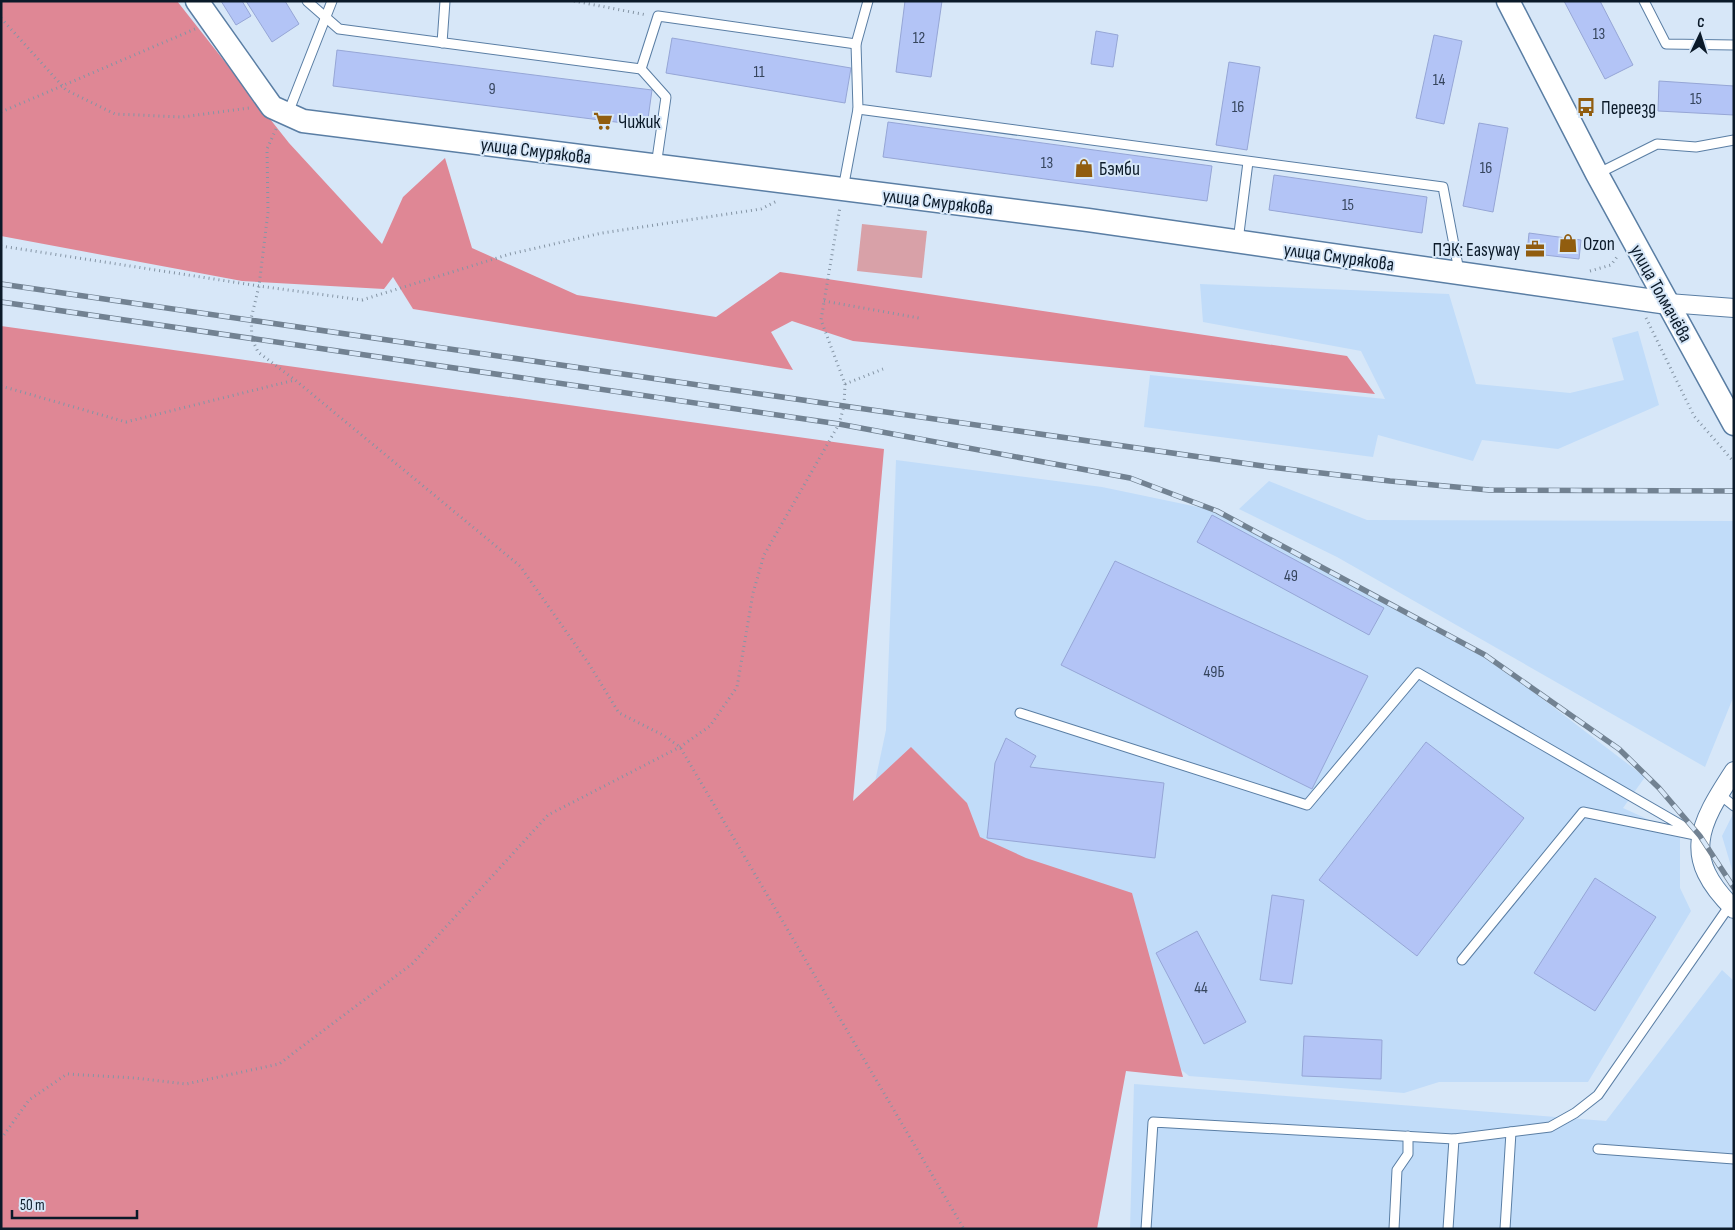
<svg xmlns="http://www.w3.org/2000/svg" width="1735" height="1230" viewBox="0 0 1735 1230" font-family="'Sofia Sans Condensed',sans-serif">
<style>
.built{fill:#c1dcf9}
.green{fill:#d8a1a8}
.forest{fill:#df8795}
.building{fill:#b3c4f6;stroke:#96a6d6}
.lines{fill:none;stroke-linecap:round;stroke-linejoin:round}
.service-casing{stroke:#5a7ea4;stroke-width:11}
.minor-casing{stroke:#5a7ea4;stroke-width:20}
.tertiary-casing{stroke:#5a7ea4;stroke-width:25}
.path{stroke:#8595a5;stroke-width:3;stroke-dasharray:1 4;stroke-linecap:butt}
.service{stroke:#fff;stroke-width:9}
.minor{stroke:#fff;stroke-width:18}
.tertiary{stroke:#fff;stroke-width:22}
.rail-casing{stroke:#728292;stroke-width:5.5}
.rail{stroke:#d7e7f8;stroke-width:4;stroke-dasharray:11;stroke-linecap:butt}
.labels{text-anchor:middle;stroke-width:4;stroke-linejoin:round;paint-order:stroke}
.number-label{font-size:16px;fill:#35445c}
.poi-label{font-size:19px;fill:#0b1a29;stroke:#d7e7f8;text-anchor:start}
.street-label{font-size:19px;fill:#0b1a29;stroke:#d7e7f8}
</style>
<rect width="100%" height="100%" fill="#d7e7f8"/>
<!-- built -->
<g class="built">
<polygon points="1200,284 1449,294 1476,384 1570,393 1624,380 1612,338 1638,331 1659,405 1558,449 1482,440 1473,461 1378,435 1373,457 1144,427 1150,375 1385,399 1361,351 1203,322"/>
<polygon points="896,460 1102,487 1217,511 1485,655 1645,777 1623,808 1680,834 1680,888 1691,911 1588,1082 1439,1082 1404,1093 1189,1076 868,815 886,730"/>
<polygon points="1269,481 1367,520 1734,521 1733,698 1705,767 1337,557 1239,509"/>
<polygon points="1734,812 1734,876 1722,836"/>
<polygon points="1722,970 1734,981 1734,1229 1130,1229 1134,1084 1606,1121"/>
</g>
<!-- green -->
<polygon class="green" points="862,224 927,231 922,278 857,271"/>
<!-- forest -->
<g class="forest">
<polygon points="1,1 177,1 289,143 382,244 403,197 445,158 472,248 577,295 716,317 780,272 1347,356 1375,394 853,341 792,321 771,332 793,370 413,309 393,277 384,289 242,281 1,236"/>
<polygon points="1,326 884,449 853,801 911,747 967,803 980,837 1026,858 1132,893 1183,1077 1126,1071 1097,1229 1,1229"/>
</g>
<!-- building -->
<g class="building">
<polygon points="221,1 242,1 251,16 236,25"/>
<polygon points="246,1 285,1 299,24 272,42"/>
<polygon points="905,1 942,1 931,77 896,72"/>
<polygon points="1564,1 1600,1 1633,65 1605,79"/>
<polygon points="1096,31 1118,35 1113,67 1091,64"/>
<polygon points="1434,35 1462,41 1444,124 1416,118"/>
<polygon points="672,38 851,68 845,103 666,73"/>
<polygon points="337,50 652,90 647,126 333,86"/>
<polygon points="1229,62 1260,67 1247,150 1216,145"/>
<polygon points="1659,81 1734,86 1734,115 1658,111"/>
<polygon points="888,122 1212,166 1207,201 883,157"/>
<polygon points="1479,123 1508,128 1493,212 1463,206"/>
<polygon points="1274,175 1427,197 1422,233 1269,210"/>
<polygon points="1529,233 1581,240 1579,259 1527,253"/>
<polygon points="1212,515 1384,608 1369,635 1197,542"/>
<polygon points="1115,561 1368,676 1312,789 1061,665"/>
<polygon points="1006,738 1036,756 1030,767 1164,783 1155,858 987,838 995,763"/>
<polygon points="1426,742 1524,818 1417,956 1319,880"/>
<polygon points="1595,878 1656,917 1595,1011 1534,973"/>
<polygon points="1272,895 1304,900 1292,984 1260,980"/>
<polygon points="1197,931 1246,1022 1204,1044 1156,953"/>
<polygon points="1304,1036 1382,1040 1381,1079 1302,1076"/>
</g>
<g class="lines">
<!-- service casing -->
<g class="service-casing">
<g id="service">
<polyline points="307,1 339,29 641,69 658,16 856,44"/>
<polyline points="868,1 856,44 858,109 1443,187 1459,271"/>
<polyline points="1644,1 1666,44 1734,45"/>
<polyline points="442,43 445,1"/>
<polyline points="641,69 666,97 656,166"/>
<polyline points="288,113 332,1"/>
<polyline points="1597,174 1657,144 1696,147 1734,140"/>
<polyline points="843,189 858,109"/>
<polyline points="1238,241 1248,162"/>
<polyline points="1020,713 1307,805 1418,673 1700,836 1583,812 1462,960"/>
<polyline points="1719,794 1734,806"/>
<polyline points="1598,1149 1734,1159"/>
<polyline points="1146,1229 1153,1122 1454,1139 1550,1127 1575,1113 1598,1095 1730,905"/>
<polyline points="1394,1229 1397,1170 1408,1154 1408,1136"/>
<polyline points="1448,1229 1454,1139"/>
<polyline points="1505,1229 1511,1132"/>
</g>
</g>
<!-- minor casing -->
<g class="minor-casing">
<g id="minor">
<polyline points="1668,303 1734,308"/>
<path d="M1734 771C1698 826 1681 857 1734 909"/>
</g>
</g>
<!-- tertiary casing -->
<g class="tertiary-casing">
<g id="tertiary">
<polyline points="197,1 272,107 303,121 1088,220 1668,303"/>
<polyline points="1508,1 1597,174 1734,424"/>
</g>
</g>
<!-- path -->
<g class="path">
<polyline points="574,1 647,15"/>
<polyline points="1,18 66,90 115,114 182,117 249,108"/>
<polyline points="1,112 195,29"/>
<polyline points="276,129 267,149 268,212 259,286 251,319 252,339 258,352 295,380 520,566 589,664 619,713 663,735 680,747 964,1229"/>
<polyline points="1,246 259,286 362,300 510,254 602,233 761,209 777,201"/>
<polyline points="1590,271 1611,265 1617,257"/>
<polyline points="824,301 919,318"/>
<polyline points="1646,318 1694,416 1734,462"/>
<polyline points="845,384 883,369"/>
<polyline points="1,386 126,422 295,380"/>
<polyline points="1,1139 29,1100 67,1074 135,1078 186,1084 279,1064 412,964 548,815 680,747 710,726 737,687 753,593 764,555 839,424 844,406 845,384 821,320 840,207"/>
</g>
<!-- service -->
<use href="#service" class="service"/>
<!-- minor -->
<use href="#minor" class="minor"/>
<!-- tertiary -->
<use href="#tertiary" class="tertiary"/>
<!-- rail casing -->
<g class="rail-casing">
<g id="rail">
<polyline points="1,284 844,406 1270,467 1390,481 1489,490 1734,491"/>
<polyline points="1,302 839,424 1130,478 1217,511 1485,655 1619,749 1659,788 1700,836 1734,888"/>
</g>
</g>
<!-- rail -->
<use href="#rail" class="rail"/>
</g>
<!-- icons -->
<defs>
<g id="bus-bare" transform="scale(1.5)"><path d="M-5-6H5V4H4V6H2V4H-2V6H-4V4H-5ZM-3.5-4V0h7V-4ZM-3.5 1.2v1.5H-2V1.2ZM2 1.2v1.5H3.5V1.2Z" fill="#915d0f" stroke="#d7e7f8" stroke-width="2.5" paint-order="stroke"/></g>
<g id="supermarket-bare" transform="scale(1.5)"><path d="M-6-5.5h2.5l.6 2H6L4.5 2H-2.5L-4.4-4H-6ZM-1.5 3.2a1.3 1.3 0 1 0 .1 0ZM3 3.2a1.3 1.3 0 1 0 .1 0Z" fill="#915d0f" stroke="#d7e7f8" stroke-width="2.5" paint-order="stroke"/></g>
<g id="shop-bare" transform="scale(1.5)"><path d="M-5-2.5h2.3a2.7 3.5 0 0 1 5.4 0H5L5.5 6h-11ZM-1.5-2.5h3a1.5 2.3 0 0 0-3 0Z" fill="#915d0f" stroke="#d7e7f8" stroke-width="2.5" paint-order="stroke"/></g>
<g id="office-bare" transform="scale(1.5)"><path d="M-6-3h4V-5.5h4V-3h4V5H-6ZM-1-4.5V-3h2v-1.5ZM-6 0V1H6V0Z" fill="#915d0f" stroke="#d7e7f8" stroke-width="2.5" paint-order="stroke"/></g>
</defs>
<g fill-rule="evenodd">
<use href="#bus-bare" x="1586" y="107"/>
<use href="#supermarket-bare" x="603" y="121"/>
<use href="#shop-bare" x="1084" y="168"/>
<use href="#shop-bare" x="1568" y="243"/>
<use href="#office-bare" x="1535" y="249"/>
</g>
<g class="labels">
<!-- number labels -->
<g class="number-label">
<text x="1599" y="39">13</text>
<text x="919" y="43">12</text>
<text x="759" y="77">11</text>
<text x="1439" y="85">14</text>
<text x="492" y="94">9</text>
<text x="1696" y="104">15</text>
<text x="1238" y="112">16</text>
<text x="1047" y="168">13</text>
<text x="1486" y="173">16</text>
<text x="1348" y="210">15</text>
<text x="1291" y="581">49</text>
<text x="1214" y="677">49Б</text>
<text x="1201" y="993">44</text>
</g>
<!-- poi labels -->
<g class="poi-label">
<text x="1601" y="114">Переезд</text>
<text x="618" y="128">Чижик</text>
<text x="1099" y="175">Бэмби</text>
<text x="1583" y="250">Ozon</text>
<text x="1520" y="256" text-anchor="end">ПЭК: Easyway</text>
</g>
<!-- street labels -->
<g class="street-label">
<text transform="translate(536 150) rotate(7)" y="7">улица Смурякова</text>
<text transform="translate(938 201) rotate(7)" y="7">улица Смурякова</text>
<text transform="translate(1339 256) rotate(8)" y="7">улица Смурякова</text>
<text transform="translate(1662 293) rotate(61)" y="7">улица Толмачёва</text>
</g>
</g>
<!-- border -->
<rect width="1735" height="1230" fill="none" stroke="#0b1a29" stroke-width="5"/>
<!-- north arrow -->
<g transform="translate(1700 35) rotate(4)" stroke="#d7e7f8" stroke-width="4" paint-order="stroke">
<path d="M0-4L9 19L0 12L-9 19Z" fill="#0b1a29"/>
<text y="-8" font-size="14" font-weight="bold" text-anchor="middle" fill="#0b1a29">С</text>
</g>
<!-- scale -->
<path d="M12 1210v8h125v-8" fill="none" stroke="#0b1a29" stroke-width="2.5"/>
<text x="20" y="1210" font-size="15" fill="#0b1a29" stroke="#d7e7f8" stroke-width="4" paint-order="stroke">50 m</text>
</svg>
